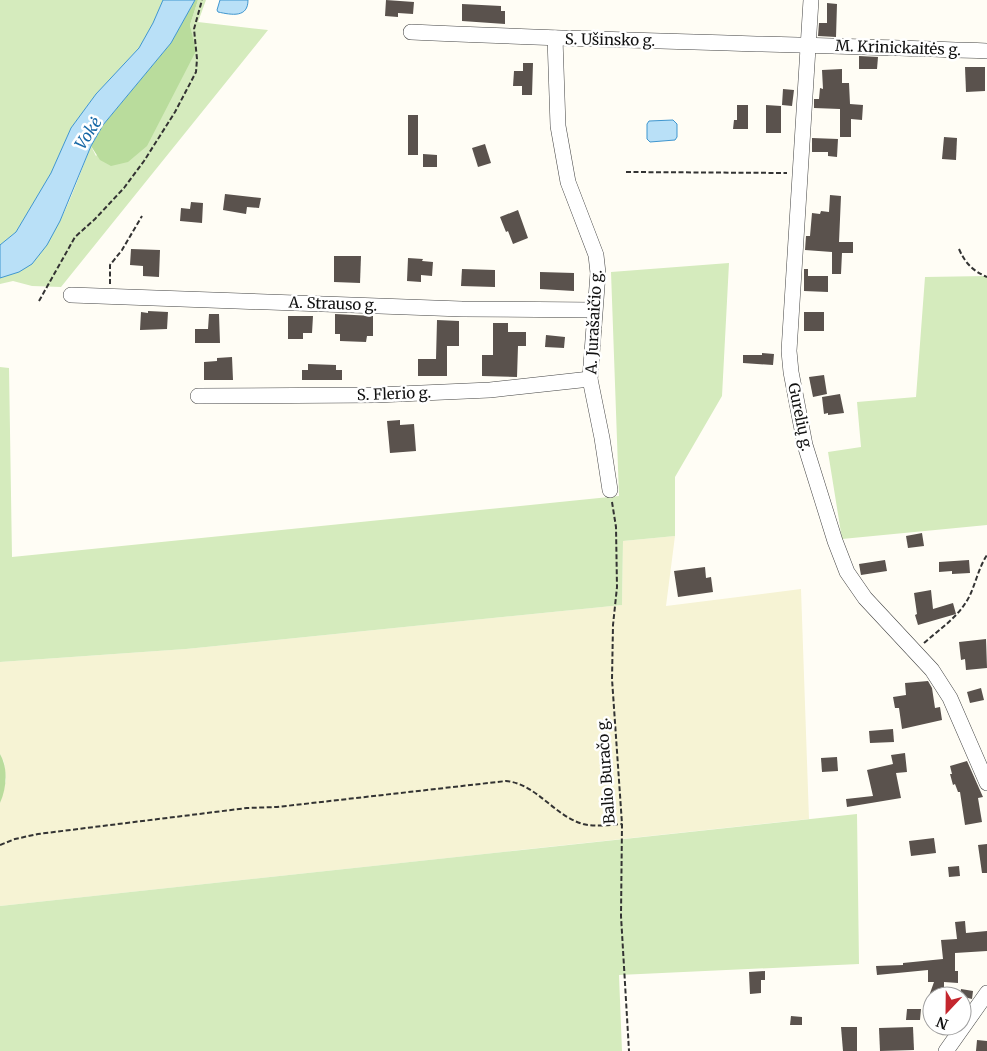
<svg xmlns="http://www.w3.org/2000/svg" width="987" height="1051" viewBox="0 0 987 1051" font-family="Merriweather,serif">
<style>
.farmland{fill:#f6f3d4}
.green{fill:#d5ebbd}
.forest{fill:#b9dc9c}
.water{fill:#b9e0f7;stroke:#3f96cf}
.building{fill:#5a524d}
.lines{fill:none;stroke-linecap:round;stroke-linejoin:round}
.minor-casing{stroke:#444;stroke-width:16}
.path{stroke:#333;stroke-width:2;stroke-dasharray:5 2.5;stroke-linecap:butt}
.minor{stroke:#fff;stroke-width:15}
.labels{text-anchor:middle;stroke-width:5;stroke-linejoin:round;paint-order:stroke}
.street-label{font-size:15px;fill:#111;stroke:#fff}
.water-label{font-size:16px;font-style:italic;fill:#1768a6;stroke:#fff}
</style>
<rect width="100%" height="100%" fill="#fffdf5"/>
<!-- farmland -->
<polygon class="farmland" points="675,536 666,606 801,589 809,819 0,906 0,803 6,780 4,762 0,754 0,662 186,649 622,605 623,541"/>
<!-- green -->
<g class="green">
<polygon points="0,0 163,0 153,23 139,48 96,94 71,128 51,173 16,232 0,245"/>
<path d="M198 0H206L198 22 268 30 61 287 32 286 13 281 0 284V278C53 264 72 192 91 146L96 156 195 51 190 25Z"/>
<polygon points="729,263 722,396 675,477 675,536 623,541 622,605 186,649 0,662 0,367 9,368 12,557 619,496 611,272"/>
<polygon points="987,276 987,525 842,539 828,452 861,447 857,402 916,397 925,277"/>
<polygon points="857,814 859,964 619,975 622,1051 0,1051 0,906"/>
</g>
<!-- forest -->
<g class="forest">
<polygon points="195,0 198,0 190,25 196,51 147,146 128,162 111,166 100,160 91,146 103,125 171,43"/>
<path d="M0 754C8 768 7 787 0 803Z"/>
</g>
<!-- water -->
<g class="water">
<polygon points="163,0 195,0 171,43 103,125 91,146 60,221 47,245 32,264 19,272 0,278 0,245 16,232 51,173 71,128 96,94 139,48 153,23"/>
<path d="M220 0H248C248 18 232 15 218 12L217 10Z"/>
<polygon points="673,120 677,124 677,137 675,140 650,142 647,139 647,124 649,121"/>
</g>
<!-- building -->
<g class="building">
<polygon points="386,0 414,2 413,14 398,13 398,17 385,16"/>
<polygon points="827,3 837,4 836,37 818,36 819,23 827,23"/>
<polygon points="462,4 501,6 501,11 505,11 505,24 462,21"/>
<polygon points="859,56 878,57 877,69 859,69"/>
<polygon points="523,63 533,63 532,95 522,95 522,86 513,86 514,71 523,71"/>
<polygon points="965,67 985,67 985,91 966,92"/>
<polygon points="842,69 842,83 849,83 850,104 863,105 862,120 851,119 851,137 840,137 840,109 814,108 814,99 819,99 820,88 823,89 822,70"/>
<polygon points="783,89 794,90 792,106 782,105"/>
<polygon points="737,105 748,105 748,129 733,129 734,120 737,120"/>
<polygon points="766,105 781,106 781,133 766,133"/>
<rect x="408" y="115" width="10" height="40"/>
<polygon points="944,137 957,138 956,160 942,159"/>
<polygon points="812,138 838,139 837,157 828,156 828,152 812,152"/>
<polygon points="485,144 491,163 478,167 472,148"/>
<polygon points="423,154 437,155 437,167 423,167"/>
<polygon points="225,194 261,198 259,208 247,207 246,214 223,210"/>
<polygon points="830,195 841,196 839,242 853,242 853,253 842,253 841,274 832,274 832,252 805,250 806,236 810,236 812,213 820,214 821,211 829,212"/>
<polygon points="191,202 203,203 202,223 180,221 181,208 190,209"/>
<polygon points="518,210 528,238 513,244 508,231 506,232 500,217"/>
<polygon points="131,249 160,250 159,277 143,276 143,266 130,265"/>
<polygon points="334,256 361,256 360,283 334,282"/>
<polygon points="408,258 423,259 422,261 433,262 432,276 421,275 421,282 407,281"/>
<polygon points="462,269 495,270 495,287 461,286"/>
<polygon points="804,269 808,269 808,276 828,276 828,292 804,291"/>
<polygon points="540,272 574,273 574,291 540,289"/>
<polygon points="148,311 168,312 167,329 140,330 141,312 148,313"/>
<rect x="804" y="312" width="20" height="19"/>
<polygon points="209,314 219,314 220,343 195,343 195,329 208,329"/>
<polygon points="335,314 373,316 373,336 367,336 366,342 340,341 340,334 335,334"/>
<polygon points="288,316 313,316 312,333 303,333 303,339 288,339"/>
<polygon points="437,320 459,321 459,346 447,346 447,376 418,376 418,359 436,359"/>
<polygon points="493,323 508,323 508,332 526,332 526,346 518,346 517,377 482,376 482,355 493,355"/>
<polygon points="546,335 565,337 564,348 545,347"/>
<polygon points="762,353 774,354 773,365 743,363 743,355 762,355"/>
<polygon points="232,357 233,380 204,380 204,362 217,361 217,358"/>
<polygon points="308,364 336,365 336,370 342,370 342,380 302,380 302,370 308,370"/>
<polygon points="824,375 827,394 813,397 809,377"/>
<polygon points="840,394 844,413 828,415 828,413 824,414 822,397"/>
<polygon points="400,420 400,425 414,424 416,451 390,453 387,421"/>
<polygon points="922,533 924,546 908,548 906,536"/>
<polygon points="885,560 887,571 861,575 859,564"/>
<polygon points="969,560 970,573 952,574 952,571 939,572 939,562"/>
<polygon points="705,567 706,578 711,577 713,592 678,597 674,571"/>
<polygon points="931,590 933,609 953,603 956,614 918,625 915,615 917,614 914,593"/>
<polygon points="986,639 987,668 966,670 965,659 961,660 959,642"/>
<polygon points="928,681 932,688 935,708 940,707 942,720 902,729 899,708 895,708 893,697 906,695 905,683"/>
<polygon points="981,688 984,700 970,703 967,692"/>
<polygon points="893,729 894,742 870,743 869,731"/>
<polygon points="905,753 907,772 896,773 901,798 847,807 846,799 873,796 867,770 893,764 891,755"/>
<polygon points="837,757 838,771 822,772 821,758"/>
<polygon points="967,761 983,797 978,798 982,822 965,825 960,792 958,792 955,784 953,785 950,774 952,774 950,766"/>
<polygon points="934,838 936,853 911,856 909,841"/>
<polygon points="987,844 987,873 982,873 978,845"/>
<polygon points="959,866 960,876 949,877 948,867"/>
<polygon points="965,921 966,933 987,931 987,951 955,953 955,971 958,971 958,983 944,982 944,996 929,996 934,982 928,982 928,970 877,975 876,966 903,965 903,963 943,959 941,940 957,939 955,922"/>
<polygon points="765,971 765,980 761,980 761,993 750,994 749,972"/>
<polygon points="961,989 973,991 972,999 960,996"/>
<polygon points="907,1009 921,1009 920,1020 906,1020"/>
<polygon points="791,1016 802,1017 802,1025 790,1025"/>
<polygon points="841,1027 857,1027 857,1051 843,1051"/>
<polygon points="913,1027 914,1050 880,1051 879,1028"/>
<polygon points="977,1040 987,1041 987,1051 976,1051"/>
</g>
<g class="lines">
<!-- minor casing -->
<g class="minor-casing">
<g id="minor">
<polyline points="811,0 789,351 791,372 805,445 835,541 847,572 865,598 932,670 950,698 987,783"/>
<path d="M411 32C603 41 795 44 987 51"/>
<polyline points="555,38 558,126 568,182 596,255 598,273 590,379 602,438 610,490"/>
<polyline points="71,295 462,309 594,310"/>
<polyline points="198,396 376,395 490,390 590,379"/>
<polyline points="946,1051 987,993"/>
</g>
</g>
<!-- path -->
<g class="path">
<polyline points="626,172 787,173"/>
<path d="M959 249C965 263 973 271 987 277"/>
<polyline points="110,284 110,265 122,250 142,216"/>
<polyline points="39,301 75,237 95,219 124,188 144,161 175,112 196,72 197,59 194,29 202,0"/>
<polyline points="612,502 616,527 617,587 613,625 612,679 622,824 621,916 629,1051"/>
<path d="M924 643C941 628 960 616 970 595 976 582 979 567 987 555"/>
<path d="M0 845 15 839 38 834 247 808 277 807 506 781C537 784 554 816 583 824 595 827 609 825 622 824"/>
</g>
<!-- minor -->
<use href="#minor" class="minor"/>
</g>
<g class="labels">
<!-- street labels -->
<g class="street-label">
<text transform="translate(610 40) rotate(1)" y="5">S. Ušinsko g.</text>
<text transform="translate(898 48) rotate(2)" y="5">M. Krinickaitės g.</text>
<text transform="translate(333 304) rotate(2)" y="5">A. Strauso g.</text>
<text transform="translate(594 322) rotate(-87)" y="5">A. Jurašaičio g.</text>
<text transform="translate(394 394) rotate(-2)" y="5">S. Flerio g.</text>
<text transform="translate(800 417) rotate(78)" y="5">Gurelių g.</text>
<text transform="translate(606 771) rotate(-94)" y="5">Balio Buračo g.</text>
</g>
<!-- water labels -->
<g class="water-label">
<text transform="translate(88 133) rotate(-57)" y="6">Vokė</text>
</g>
</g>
<!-- north arrow -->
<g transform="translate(947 1011) rotate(202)"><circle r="24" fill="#ffffff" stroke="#a0a0a0"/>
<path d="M0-4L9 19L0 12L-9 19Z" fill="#c4262e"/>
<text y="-8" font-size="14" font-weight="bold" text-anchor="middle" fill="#111111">N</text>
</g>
</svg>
